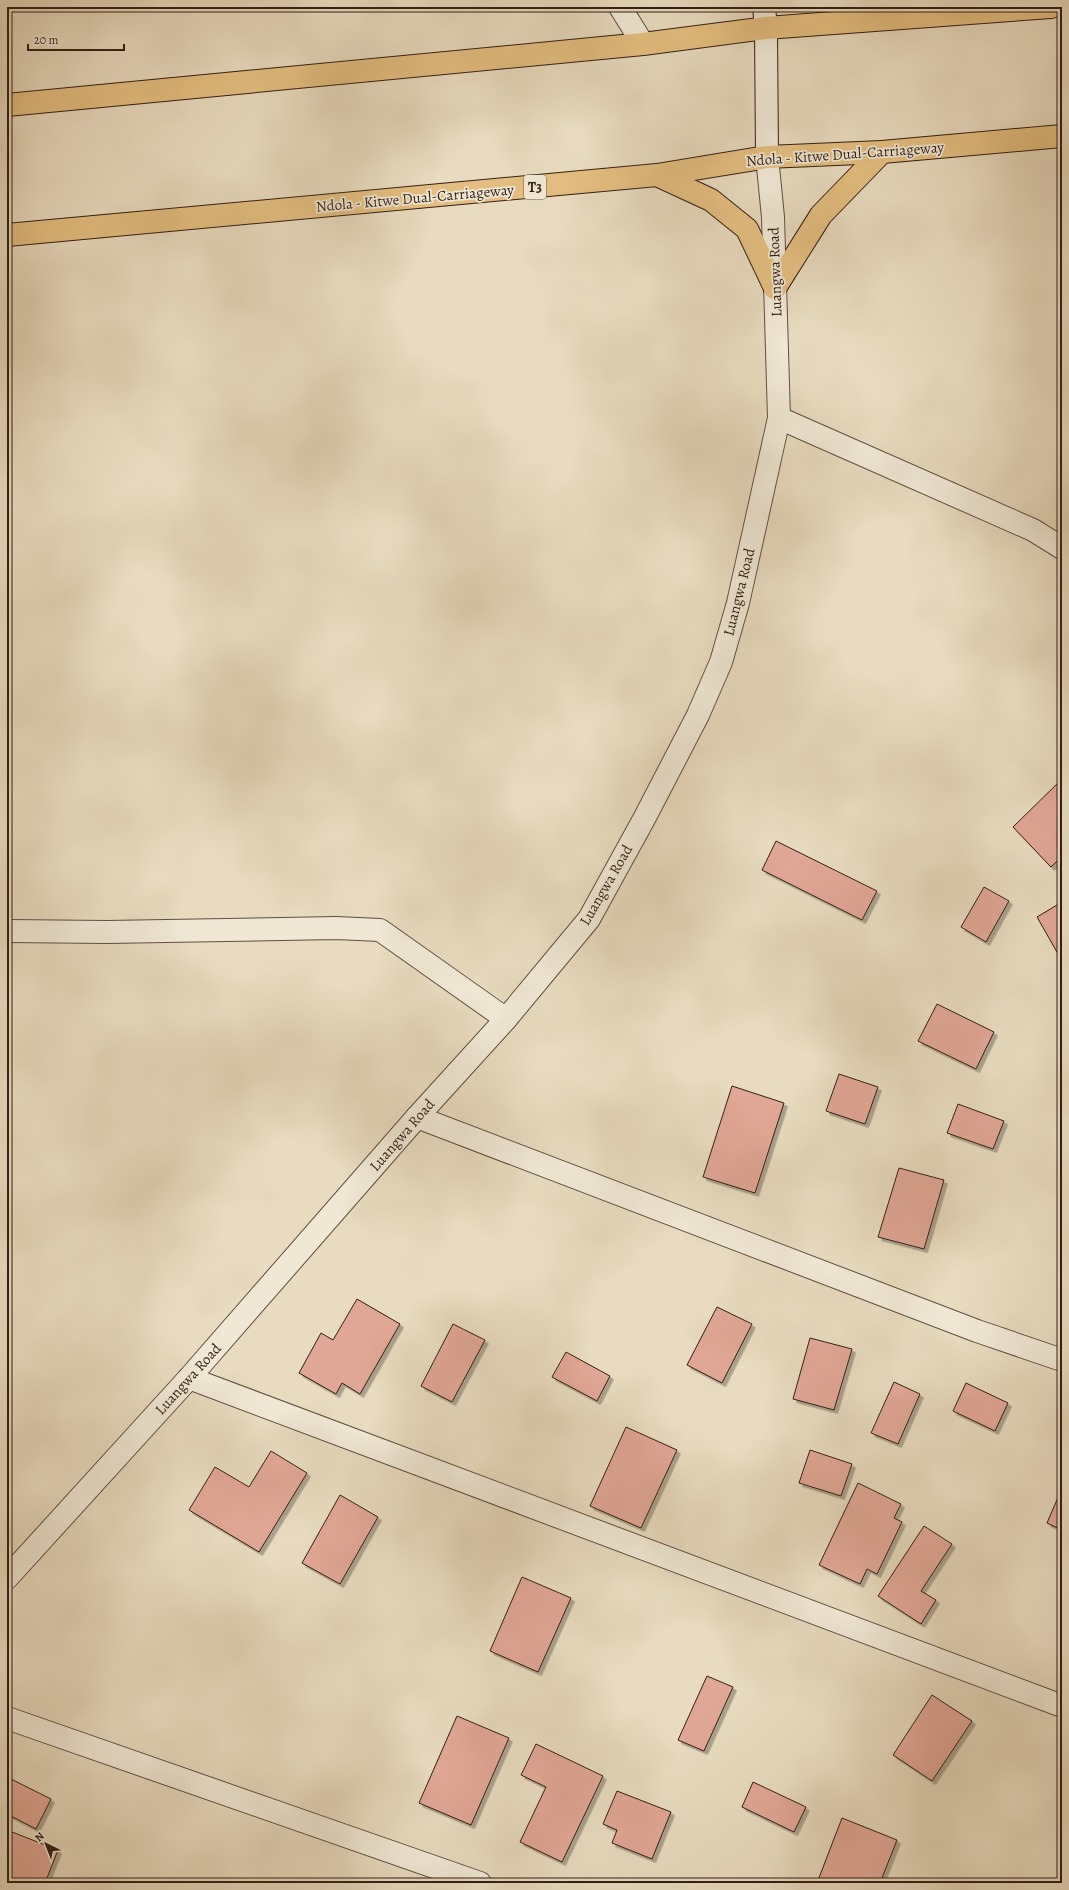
<svg xmlns="http://www.w3.org/2000/svg" width="1069" height="1890" viewBox="0 0 1069 1890" font-family="Alegreya,serif">
<style>
.building{fill:#e1a796;stroke:#321e15;filter:url(#shadow)}
.lines{fill:none;stroke-linecap:round;stroke-linejoin:round}
.minor-casing{stroke:#604d40;stroke-width:24}
.tertiary-casing{stroke:#604d40;stroke-width:24}
.secondary-casing{stroke:#321e15;stroke-width:24}
.trunk-casing{stroke:#321e15;stroke-width:24}
.minor{stroke:#f0e8d5;stroke-width:22}
.tertiary{stroke:#f0e8d5;stroke-width:22}
.secondary{stroke:#f0e8d5;stroke-width:22}
.trunk{stroke:#e4be80;stroke-width:22}
.labels{text-anchor:middle;stroke-width:3.5;stroke-linejoin:round;paint-order:stroke}
.shield{fill:#f0e8d5;stroke:#6b5b4f;stroke-width:1}
.shield-label{font-size:14px;font-weight:bold;fill:#321e15}
.street-label{font-size:15px;fill:#321e15;stroke:#f0e8d5}
</style>
<defs>
<filter id="shadow"><feDropShadow dx="3.5" dy="3.5" stdDeviation="0" flood-color="#0004"/></filter>
</defs>
<rect width="100%" height="100%" fill="#e8dbbf"/>
<filter id="stains"><feTurbulence type="fractalNoise" baseFrequency=".005" numOctaves="4"/><feColorMatrix values="0 0 0 0 .2 0 0 0 0 .09 0 0 0 0 .02 0 0 0 .5 -.17"/></filter>
<radialGradient id="worn" r=".72"><stop offset=".6" stop-color="#630" stop-opacity="0"/><stop offset="1" stop-color="#630" stop-opacity=".3"/></radialGradient>
<!-- building -->
<g class="building">
<polygon points="1062,779 1062,856 1051,867 1013,827"/>
<polygon points="776,841 877,891 862,920 762,870"/>
<polygon points="984,887 1009,901 986,942 961,927"/>
<polygon points="1062,902 1062,961 1037,917"/>
<polygon points="937,1004 994,1032 976,1069 918,1041"/>
<polygon points="839,1074 878,1087 865,1124 826,1111"/>
<polygon points="732,1086 784,1103 755,1193 703,1177"/>
<polygon points="958,1104 1004,1121 993,1149 947,1133"/>
<polygon points="899,1168 944,1180 924,1249 878,1237"/>
<polygon points="357,1299 400,1324 360,1394 342,1383 336,1394 299,1373 321,1333 333,1340"/>
<polygon points="717,1307 752,1324 722,1383 687,1365"/>
<polygon points="453,1324 485,1340 452,1402 421,1386"/>
<polygon points="810,1338 852,1349 834,1410 793,1399"/>
<polygon points="566,1352 610,1376 597,1401 552,1377"/>
<polygon points="894,1382 920,1394 898,1444 871,1433"/>
<polygon points="966,1383 1008,1403 995,1431 953,1411"/>
<polygon points="626,1427 677,1450 641,1528 590,1506"/>
<polygon points="810,1450 852,1464 841,1496 799,1483"/>
<polygon points="271,1451 307,1473 259,1552 189,1510 215,1467 249,1487"/>
<polygon points="858,1483 901,1504 894,1518 902,1522 877,1574 867,1569 860,1584 819,1565"/>
<polygon points="1062,1488 1062,1530 1047,1523"/>
<polygon points="340,1495 378,1517 340,1584 302,1563"/>
<polygon points="924,1526 952,1544 921,1591 936,1600 921,1624 878,1596"/>
<polygon points="522,1577 571,1598 538,1672 490,1651"/>
<polygon points="707,1676 733,1687 704,1751 678,1740"/>
<polygon points="932,1695 972,1721 932,1781 893,1755"/>
<polygon points="457,1716 509,1738 471,1825 419,1803"/>
<polygon points="536,1744 603,1776 562,1862 520,1842 546,1787 521,1775"/>
<polygon points="7,1777 51,1799 36,1829 7,1814"/>
<polygon points="753,1782 806,1807 794,1832 742,1807"/>
<polygon points="617,1791 671,1812 652,1859 612,1843 617,1830 603,1824"/>
<polygon points="842,1818 897,1840 880,1883 817,1883"/>
<polygon points="7,1830 58,1850 45,1883 7,1883"/>
</g>
<g class="lines">
<!-- minor casing -->
<g class="minor-casing">
<g id="minor">
<polyline points="620,7 643,44"/>
<polyline points="779,418 1033,530 1062,548"/>
<polyline points="7,931 107,932 336,928 380,930 506,1019"/>
<polyline points="417,1117 977,1331 1062,1360"/>
<polyline points="189,1378 1062,1706"/>
<polyline points="7,1718 480,1883"/>
</g>
</g>
<!-- tertiary casing -->
<g class="tertiary-casing">
<polyline id="tertiary" points="7,1578 189,1378 417,1117 506,1019 589,919 644,819 698,715 721,662 738,603 779,418 773,217 767,157"/>
</g>
<!-- secondary casing -->
<g class="secondary-casing">
<polyline id="secondary" points="764,7 766,28 767,157"/>
</g>
<!-- trunk casing -->
<g class="trunk-casing">
<g id="trunk">
<polyline points="7,105 643,44 766,28 1051,7"/>
<polyline points="657,175 711,200 747,229 775,288"/>
<polyline points="7,235 657,175 767,157 882,152 1062,136"/>
<polyline points="775,288 821,215 882,152"/>
</g>
</g>
<!-- minor -->
<use href="#minor" class="minor"/>
<!-- tertiary -->
<use href="#tertiary" class="tertiary"/>
<!-- secondary -->
<use href="#secondary" class="secondary"/>
<!-- trunk -->
<use href="#trunk" class="trunk"/>
</g>
<g class="labels">
<!-- shield labels -->
<rect class="shield" x="524" y="175" width="22" height="24" rx="3"/>
<g class="shield-label">
<text x="535" y="192">T3</text>
</g>
<!-- street labels -->
<g class="street-label">
<text transform="translate(845 154) rotate(-4)" y="5">Ndola - Kitwe Dual-Carriageway</text>
<text transform="translate(415 198) rotate(-5)" y="5">Ndola - Kitwe Dual-Carriageway</text>
<text transform="translate(775 272) rotate(-92)" y="5">Luangwa Road</text>
<text transform="translate(739 592) rotate(-76)" y="5">Luangwa Road</text>
<text transform="translate(606 885) rotate(-60)" y="5">Luangwa Road</text>
<text transform="translate(402 1135) rotate(-49)" y="5">Luangwa Road</text>
<text transform="translate(188 1379) rotate(-48)" y="5">Luangwa Road</text>
</g>
</g>
<!-- margin -->
<rect width="1069" height="1890" fill="none" stroke="#e8dbbf" stroke-width="24"/>
<rect x="8" y="8" width="1053" height="1874" fill="none" stroke="#321e15" stroke-width="2"/>
<rect x="12" y="12" width="1045" height="1866" fill="none" stroke="#321e15"/>
<!-- north arrow -->
<g transform="translate(46 1844) rotate(317)" stroke="#f0e8d5" stroke-width="3" paint-order="stroke">
<path d="M0-3L7 15L0 10L-7 15Z" fill="#321e15"/>
<text y="-6" font-size="11" font-weight="bold" text-anchor="middle" fill="#321e15">N</text>
</g>
<!-- scale -->
<path d="M28 44v6h96v-6" fill="none" stroke="#321e15" stroke-width="2"/>
<text x="34" y="44" font-size="12" fill="#321e15" stroke="#f0e8d5" stroke-width="3" paint-order="stroke">20 m</text>
<rect width="100%" height="100%" filter="url(#stains)"/>
<rect width="100%" height="100%" fill="url(#worn)"/>
</svg>
